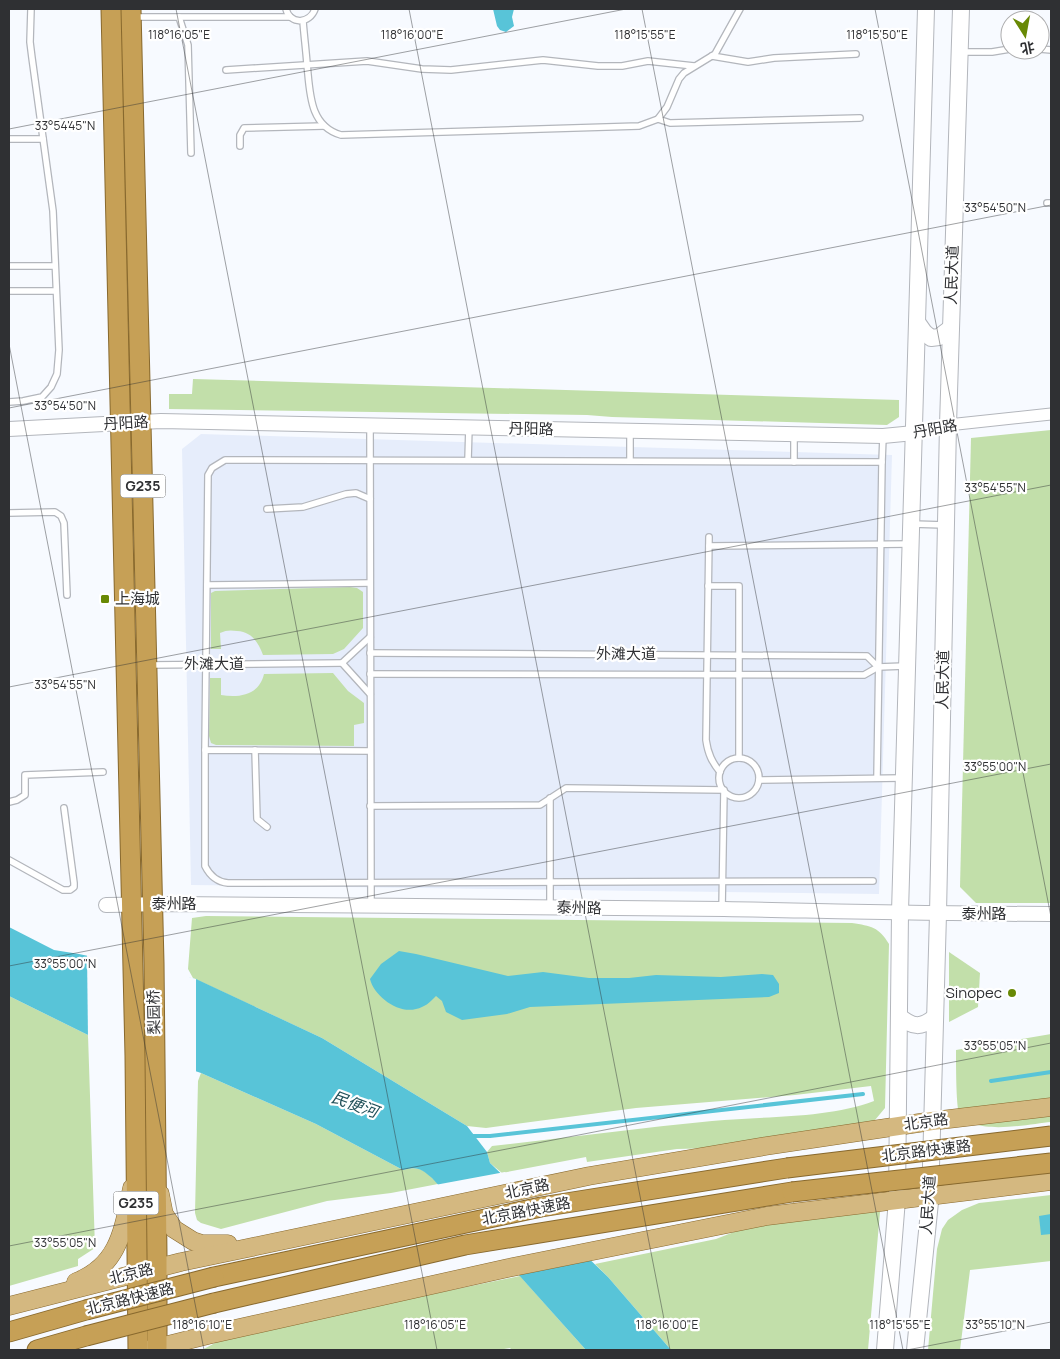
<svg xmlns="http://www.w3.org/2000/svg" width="1060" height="1359" viewBox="0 0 1060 1359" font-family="Manrope,'Noto Sans SC',sans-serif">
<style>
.built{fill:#e6edfb}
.green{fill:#c2dfaa}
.water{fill:#58c4d8}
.pier{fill:#f7faff}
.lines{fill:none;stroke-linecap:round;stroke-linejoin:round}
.stream{stroke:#58c4d8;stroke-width:4}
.service-casing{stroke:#b3b6bc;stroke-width:8}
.minor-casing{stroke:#b3b6bc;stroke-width:13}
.tertiary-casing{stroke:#b3b6bc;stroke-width:16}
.secondary-casing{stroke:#b3b6bc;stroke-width:18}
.primary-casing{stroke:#88692e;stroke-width:19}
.trunk-casing{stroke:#88692e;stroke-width:21}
.service{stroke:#fff;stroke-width:5.5}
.minor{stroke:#fff;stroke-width:11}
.tertiary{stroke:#fff;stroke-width:14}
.secondary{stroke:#fff;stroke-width:16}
.primary{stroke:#d4b880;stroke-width:18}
.trunk{stroke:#c6a056;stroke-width:19}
.trunk-bridge-casing{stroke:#88692e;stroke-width:21;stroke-linecap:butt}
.trunk-bridge{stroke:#c6a056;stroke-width:19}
.ticks{fill:none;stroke:#2f3033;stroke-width:1;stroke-opacity:0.45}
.poi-dot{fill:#688905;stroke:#fff;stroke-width:2}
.labels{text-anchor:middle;stroke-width:4.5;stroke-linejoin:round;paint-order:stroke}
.shield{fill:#fff;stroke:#6d6e70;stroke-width:1}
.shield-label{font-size:14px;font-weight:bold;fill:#2f3033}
.street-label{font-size:15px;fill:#2f3033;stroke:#fff}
.poi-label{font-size:15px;fill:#2f3033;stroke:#fff;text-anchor:start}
.water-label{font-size:16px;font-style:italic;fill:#22515a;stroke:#fff}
.ticks-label{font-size:12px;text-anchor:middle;fill:#2f3033;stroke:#fff;stroke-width:4.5;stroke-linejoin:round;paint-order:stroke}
</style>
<rect width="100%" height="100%" fill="#f7faff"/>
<!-- built -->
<polygon class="built" points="201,434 892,455 879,894 191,885 182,449"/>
<!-- green -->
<g class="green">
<polygon points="193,379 899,400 899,417 887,425 612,417 587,415 169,409 169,394 192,394"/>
<polygon points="1051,430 1051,903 976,903 960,887 971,438"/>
<path d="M350 587 357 588 363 592V628L344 649 333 654 263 655C258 642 252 632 237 631 231 630 226 630 220 633L221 649H211V593L215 591Z"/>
<path d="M333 673 348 691 364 703V723L354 725V746L216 745 211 743 209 736 210 678H221V695C240 698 259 695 264 674Z"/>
<path d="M206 916 852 923C871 926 879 927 889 944L885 1108 870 1126 754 1147 677 1149 587 1162 586 1157 502 1173 490 1163 487 1152 492 1146C565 1138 639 1128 712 1121 763 1116 827 1119 874 1101L871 1086 795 1095 636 1108 486 1128 467 1126 322 1038 193 978 188 969 192 918Z"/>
<polygon points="949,952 980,973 978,1007 949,1022"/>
<polygon points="9,996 88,1035 95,1248 78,1259 78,1266 9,1286"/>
<path d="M1051 1034V1122C1028 1124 972 1137 959 1112 956 1106 956 1060 956 1050Z"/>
<path d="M201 1073 316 1124 403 1170C420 1165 427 1172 438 1184L391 1193 327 1201 221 1229 201 1223 197 1220 195 1213 198 1081Z"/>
<polygon points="1051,1195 1051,1261 970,1270 960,1350 928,1350 937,1249 942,1229 948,1220 962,1210 979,1203"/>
<polygon points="857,1211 880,1212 868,1350 671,1350 608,1277 595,1264 716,1239 739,1230 771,1222"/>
<polygon points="520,1276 586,1350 512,1350 510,1348 498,1350 202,1350 228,1336"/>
</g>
<!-- water -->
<g class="water">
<polygon points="493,9 514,9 512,17 514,26 506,32 500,30 497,26"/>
<path d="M9 927 54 950 79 954 196 979 322 1038 467 1126 487 1152 490 1163 608 1277 671 1350H586L432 1178C421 1169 418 1166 403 1170L316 1124 201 1073 88 1035 9 996Z"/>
<path d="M399 951 416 954 508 976 543 972 589 978H629L656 975 721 977 762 974 773 975 779 984V993L769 997 530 1007 507 1014 462 1020 446 1012 442 1001 436 996C429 1003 425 1007 416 1009 398 1014 374 996 370 979L381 964Z"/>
<polygon points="1051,1214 1051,1234 1041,1235 1039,1216"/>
</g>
<!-- pier -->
<g class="pier">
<polygon points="87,953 172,972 196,979 196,1073 88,1038"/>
<polygon points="505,1172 593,1259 517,1274 435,1185"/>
</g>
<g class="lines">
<!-- stream -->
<g class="stream">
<polyline points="991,1081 1051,1072"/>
<polyline points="470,1136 490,1136 863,1094"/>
</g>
<!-- service casing -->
<g class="service-casing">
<g id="service">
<path d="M286 9C290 25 310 24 315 9"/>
<polyline points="133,17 290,17"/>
<polyline points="179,17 188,45 191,153"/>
<path d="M303 21C304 35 306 50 307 64 310 92 309 126 341 135L639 126 658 119 667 107 679 79 684 73 715 54 740 9"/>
<polyline points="1040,49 1051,50"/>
<polyline points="962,52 992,52 1010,49"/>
<polyline points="712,56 748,62 774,58 856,54"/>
<polyline points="226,70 367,61 422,69 451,70 543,60 598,66 622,66 648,61 694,66"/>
<polyline points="658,119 670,123 860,118"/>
<polyline points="9,139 43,139"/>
<polyline points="240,146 240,135 244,128 324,126"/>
<polyline points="1047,203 1051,203"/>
<polyline points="9,266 55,266"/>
<polyline points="9,291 56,291"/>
<polyline points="9,402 23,401 42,397 51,387 57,374 59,350 53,211 32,58 30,42 31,9"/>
<polyline points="370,425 371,906"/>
<polyline points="630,431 630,461"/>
<polyline points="794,434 794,462"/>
<polyline points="468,460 469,427"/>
<polyline points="882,462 883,437"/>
<polyline points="267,509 303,507 346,494 356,493 370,499"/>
<polyline points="9,513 55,512 61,516 64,523 67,595"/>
<polyline points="912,524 945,525"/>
<path d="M709 537 706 740C708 754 712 762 720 772"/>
<polyline points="709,546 909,544"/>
<polyline points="207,585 370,583"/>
<polyline points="708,586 739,586 739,758"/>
<polyline points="370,637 342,663 370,694"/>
<polyline points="370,653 867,656 878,667"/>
<polyline points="149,665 342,663"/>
<polyline points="370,674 864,675 878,667 905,666"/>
<polyline points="205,750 208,475 212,468 225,460 882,462 877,778"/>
<polyline points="255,750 257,819 267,827"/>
<path d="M370 751 205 750V866C210 876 217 882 228 883L873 881"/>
<circle cx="739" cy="778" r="20"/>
<polyline points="759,780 902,778"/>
<polyline points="9,802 17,800 25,795 25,775 103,772"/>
<polyline points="370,806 540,805 566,788 724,790 722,909"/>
<polyline points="9,860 63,890 70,890 74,887 74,883 64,808"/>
<polyline points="550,906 550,798"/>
</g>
</g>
<!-- minor casing -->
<g class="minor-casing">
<polyline id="minor" points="914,433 948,425 1051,414"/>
</g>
<!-- tertiary casing -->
<g class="tertiary-casing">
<g id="tertiary">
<polyline points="9,429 161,421 883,436 914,433"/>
<path d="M106 905 172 904C356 906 540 906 724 909 833 911 942 914 1051 914"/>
</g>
</g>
<!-- secondary casing -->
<g class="secondary-casing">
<g id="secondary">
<polyline points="917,322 924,332 931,338 939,337 951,328"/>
<path d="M899 1016C913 1028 921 1028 935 1017"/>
<polyline points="885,1350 897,1199 900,912 926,9"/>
<polyline points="915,1350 930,1202 938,914 948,425 961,9"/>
</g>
</g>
<!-- primary casing -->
<g class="primary-casing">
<g id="primary">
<polyline points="160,1194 164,1214 174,1229 193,1241 202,1244 228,1244"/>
<path d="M76 1282C120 1265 123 1229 132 1188"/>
<polyline points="9,1306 181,1262 589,1176 766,1146 932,1121 1051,1107"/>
<polyline points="148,1350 208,1335 508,1268 767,1216 1051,1181"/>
</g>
</g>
<!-- trunk casing -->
<g class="trunk-casing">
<g id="trunk">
<polyline points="111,9 135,1056 138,1350"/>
<polyline points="131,9 154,963 157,1256 157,1348"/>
<polyline points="214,1277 541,1207 787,1168"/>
<polyline points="214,1303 465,1245 792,1192"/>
<polyline points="9,1332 86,1310"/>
<polyline points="37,1350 86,1336"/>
</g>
</g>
<!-- service -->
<use href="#service" class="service"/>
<!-- minor -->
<use href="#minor" class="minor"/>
<!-- tertiary -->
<use href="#tertiary" class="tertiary"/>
<!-- secondary -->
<use href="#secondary" class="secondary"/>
<!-- primary -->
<use href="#primary" class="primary"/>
<!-- trunk -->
<use href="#trunk" class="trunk"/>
<!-- trunk-bridge casing -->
<g class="trunk-bridge-casing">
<g id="trunk-bridge">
<polyline points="787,1168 1051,1136"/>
<polyline points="792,1192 1051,1163"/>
<polyline points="86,1310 214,1277"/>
<polyline points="86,1336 214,1303"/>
</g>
</g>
<!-- trunk-bridge -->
<use href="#trunk-bridge" class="trunk-bridge"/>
</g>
<!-- ticks -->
<path class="ticks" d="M176 9 437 1350M409 9 670 1350M642 9 903 1350M875 9 1051 917M9 129 626 9M9 344 204 1350M9 408 1051 205M9 687 1051 485M9 966 1051 764M9 1246 1051 1043M907 1350 1051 1322"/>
<!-- markers -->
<g class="poi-dot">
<rect x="100" y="594" width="10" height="10" rx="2.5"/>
<circle cx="1012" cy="993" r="5"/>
</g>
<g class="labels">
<!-- shield labels -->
<g class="shield">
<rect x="120.5" y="474.5" width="45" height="23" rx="4"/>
<rect x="113.5" y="1191.5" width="45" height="23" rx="4"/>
</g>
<g class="shield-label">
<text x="143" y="491">G235</text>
<text x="136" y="1208">G235</text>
</g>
<!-- street labels -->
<g class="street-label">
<text transform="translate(952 275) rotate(-88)" y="5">人民大道</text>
<text transform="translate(126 423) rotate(-3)" y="5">丹阳路</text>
<text transform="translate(531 429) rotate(1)" y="5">丹阳路</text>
<text transform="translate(935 429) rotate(-10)" y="5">丹阳路</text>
<text x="626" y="659">外滩大道</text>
<text x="214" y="669">外滩大道</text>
<text transform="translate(943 680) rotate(-89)" y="5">人民大道</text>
<text x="174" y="909">泰州路</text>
<text transform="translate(579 908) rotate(1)" y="5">泰州路</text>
<text x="984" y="919">泰州路</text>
<text transform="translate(154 1012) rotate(-91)" y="5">梨园桥</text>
<text transform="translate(926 1122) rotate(-8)" y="5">北京路</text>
<text transform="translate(926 1151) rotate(-7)" y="5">北京路快速路</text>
<text transform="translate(527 1189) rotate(-12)" y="5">北京路</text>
<text transform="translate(928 1205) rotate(-86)" y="5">人民大道</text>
<text transform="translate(526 1211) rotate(-11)" y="5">北京路快速路</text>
<text transform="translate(131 1274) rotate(-14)" y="5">北京路</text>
<text transform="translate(130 1299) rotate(-14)" y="5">北京路快速路</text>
</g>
<!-- poi labels -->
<g class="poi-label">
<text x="115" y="604">上海城</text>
<text x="1002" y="998" text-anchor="end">Sinopec</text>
</g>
<!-- water labels -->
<g class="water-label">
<text transform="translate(355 1104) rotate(20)" y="6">民便河</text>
</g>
</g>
<g class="ticks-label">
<text x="179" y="39">118°16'05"E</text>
<text x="412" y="39">118°16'00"E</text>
<text x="645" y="39">118°15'55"E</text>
<text x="877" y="39">118°15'50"E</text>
<text x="65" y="130">33°54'45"N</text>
<text x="995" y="212">33°54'50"N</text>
<text x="65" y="410">33°54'50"N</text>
<text x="995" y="492">33°54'55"N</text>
<text x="65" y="689">33°54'55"N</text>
<text x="995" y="771">33°55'00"N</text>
<text x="65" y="968">33°55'00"N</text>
<text x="995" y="1050">33°55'05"N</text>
<text x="65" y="1247">33°55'05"N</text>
<text x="202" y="1329">118°16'10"E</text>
<text x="435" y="1329">118°16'05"E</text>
<text x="667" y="1329">118°16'00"E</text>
<text x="900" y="1329">118°15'55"E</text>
<text x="995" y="1329">33°55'10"N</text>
</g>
<!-- border -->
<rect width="1060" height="1359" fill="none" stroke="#2f3033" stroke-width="20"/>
<!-- north arrow -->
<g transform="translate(1025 35) rotate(169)"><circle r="24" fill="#ffffff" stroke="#acacad"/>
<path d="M0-4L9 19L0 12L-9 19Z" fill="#688905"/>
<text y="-8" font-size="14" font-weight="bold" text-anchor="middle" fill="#2f3033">北</text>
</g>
</svg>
